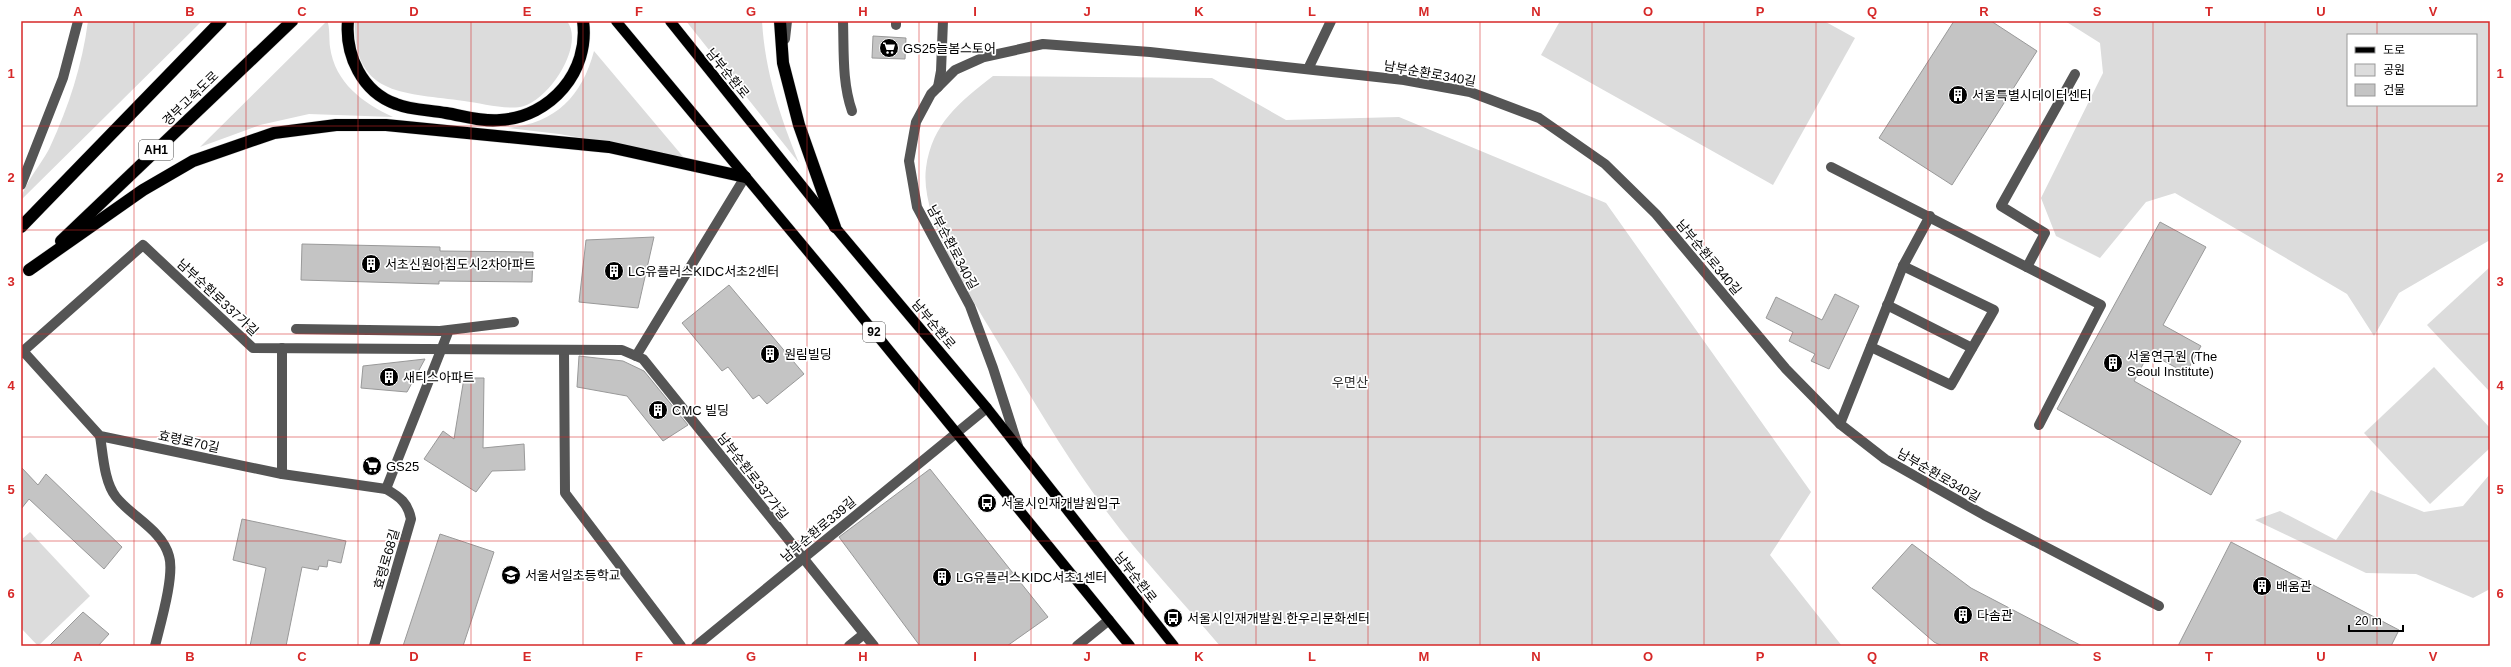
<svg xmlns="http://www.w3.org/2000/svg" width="2511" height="667" viewBox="0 0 2511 667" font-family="Helvetica,'Noto Sans KR',sans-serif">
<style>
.green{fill:#dcdcdc;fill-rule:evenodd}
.building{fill:#c4c4c4;stroke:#999}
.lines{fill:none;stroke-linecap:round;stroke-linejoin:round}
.major-casing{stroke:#dbdbdb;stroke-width:11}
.highway-casing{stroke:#dbdbdb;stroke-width:13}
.minor{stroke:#555;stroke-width:10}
.major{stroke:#000;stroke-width:10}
.highway{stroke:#000;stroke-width:12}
.grid{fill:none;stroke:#d62828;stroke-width:1;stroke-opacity:0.55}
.labels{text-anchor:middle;stroke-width:3.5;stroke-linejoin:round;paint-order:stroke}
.shield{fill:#fff;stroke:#4c4c4c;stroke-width:1}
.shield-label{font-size:12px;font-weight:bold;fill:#000}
.poi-label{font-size:13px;fill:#000;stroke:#fff;text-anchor:start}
.street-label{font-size:13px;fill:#000;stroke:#fff}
.park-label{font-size:13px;fill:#333;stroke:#fff}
.neatline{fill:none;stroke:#d62828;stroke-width:1.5}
.grid-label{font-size:13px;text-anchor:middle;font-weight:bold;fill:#d62828}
</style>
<rect width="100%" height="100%" fill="#fff"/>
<!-- green -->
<g class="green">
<path d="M88 21H202L21 200C23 185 43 162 50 147 69 106 82 66 88 21Z"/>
<path d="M327 21C330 25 329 40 330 47 335 83 363 103 393 117L309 114 260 125 200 147Z"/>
<path d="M355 21H567C585 45 550 98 524 106 510 111 480 103 464 101 406 92 353 98 355 21Z"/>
<path d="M686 21H762C765 72 780 116 799 163Z"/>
<polygon points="1560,21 1824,21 1855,38 1773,185 1541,55"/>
<path d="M2065 21H2490V240L2399 293 2374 336 2347 294 2175 193 2146 202 2100 258 2056 236 2041 198 2103 73 2100 43ZM2348 35H2476V105H2348Z"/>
<path d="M594 51 685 159 651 150 559 134 508 128C556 123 582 96 594 51Z"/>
<path d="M993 76 1212 78 1286 120 1399 117 1606 203 1811 492 1770 555 1842 646H1220C1183 602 1141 558 1107 512 1069 461 1037 407 1004 352 977 306 919 222 926 168 932 123 960 102 993 76Z"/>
<polygon points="2490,267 2490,392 2427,325"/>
<polygon points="2434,367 2490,428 2490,448 2430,504 2364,433"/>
<polygon points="2490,474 2490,589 2473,598 2416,574 2366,573 2255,520 2280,511 2336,540 2371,490 2424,512 2463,506"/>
<polygon points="30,532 90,596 38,646 21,628 21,540"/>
</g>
<!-- building -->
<g class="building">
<polygon points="1954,21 1991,21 2037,51 1952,185 1879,138"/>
<polygon points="873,36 906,38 905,59 872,58"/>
<polygon points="2160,222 2206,247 2163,325 2201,346 2186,373 2149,353 2134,381 2241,441 2211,495 2057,409"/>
<polygon points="654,237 638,308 579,302 586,240"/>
<polygon points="302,244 440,247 440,251 533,252 532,282 439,281 439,284 301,280"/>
<polygon points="729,285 804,374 767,404 759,395 753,399 728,367 722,371 682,323"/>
<polygon points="1835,294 1859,306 1829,369 1811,361 1815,354 1789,341 1793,332 1766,318 1776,297 1822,320"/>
<polygon points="579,356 623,361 644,371 688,425 663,441 627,396 577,387"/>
<polygon points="425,359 407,392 361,388 363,366"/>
<polygon points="464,378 484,378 483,448 524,444 525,470 492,471 476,492 424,459 443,431 454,439"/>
<polygon points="21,467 38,485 46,474 122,547 104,569 29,499 21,509"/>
<polygon points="930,469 1048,617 1007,646 920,646 839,537"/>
<polygon points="242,519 346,541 341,563 328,560 327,567 319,566 318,570 302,567 286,646 250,646 266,568 233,560"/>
<polygon points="440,534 494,552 463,646 403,646"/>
<polygon points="2231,542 2399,630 2391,646 2178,646"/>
<polygon points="1912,544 1971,588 2082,646 1942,646 1934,642 1872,588"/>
<polygon points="83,612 109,634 98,646 49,646"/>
</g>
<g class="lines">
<!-- major casing -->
<g class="major-casing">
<g id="major">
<polyline points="616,21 840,290 1130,646"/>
<polyline points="670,21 835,227 987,408 1174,646"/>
</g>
</g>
<!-- highway casing -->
<g class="highway-casing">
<g id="highway">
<path d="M348 21C345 55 362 92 396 104 411 110 430 110 446 113 464 116 483 122 500 120 551 117 590 71 583 21"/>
<polyline points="780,21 783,63 799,125 835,227"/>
<polyline points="21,227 221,21"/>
<polyline points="61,241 292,21"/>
<polyline points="29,270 143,190 193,161 274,133 336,125 386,125 609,147 745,177"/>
</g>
</g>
<!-- minor -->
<g class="minor">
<path d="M843 21C844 52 842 82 852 111"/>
<polyline points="896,25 896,21"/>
<polyline points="785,39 787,21"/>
<polyline points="1308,69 1331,21"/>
<polyline points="938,87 941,71 943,21"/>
<polyline points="1831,167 2101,305 2039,425"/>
<polyline points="21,185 63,78 78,21"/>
<polyline points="2027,267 2045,233 2001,206 2075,74"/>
<polyline points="1887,305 1972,348"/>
<polyline points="296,329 440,331 514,322 449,330 386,489"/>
<polyline points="1871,347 1951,385 1994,310 1903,266"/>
<polyline points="282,348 282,474"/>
<polyline points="564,350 565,493 681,646"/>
<path d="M23 351 100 436 282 474 386 489C400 497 408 503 411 519L374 646"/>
<polyline points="21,353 143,245 253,348 622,350 643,359 874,646"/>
<polyline points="636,356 745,177"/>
<polyline points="1840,424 1903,266 1930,216"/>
<path d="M100 436C103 454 104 482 116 497 132 517 162 530 169 556 175 575 160 625 155 646"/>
<polyline points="1018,446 993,368 970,306 917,207 909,161 916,122 931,94 955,70 984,57 1043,44 1150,52 1404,80 1470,92 1539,118 1605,164 1656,214 1786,369 1840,424 1885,459 1984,515 2159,606"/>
<polyline points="696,646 987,408"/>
<polyline points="849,646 864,634"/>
<polyline points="1077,646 1109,620"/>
</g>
<!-- major -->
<use href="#major" class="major"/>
<!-- highway -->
<use href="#highway" class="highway"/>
</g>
<!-- grid -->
<path class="grid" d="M134 21V646M246 21V646M358 21V646M471 21V646M583 21V646M695 21V646M807 21V646M919 21V646M1031 21V646M1143 21V646M1256 21V646M1368 21V646M1480 21V646M1592 21V646M1704 21V646M1816 21V646M1928 21V646M2040 21V646M2153 21V646M2265 21V646M2377 21V35M2377 105V646M21 126H2490M21 230H2490M21 334H2490M21 437H2490M21 541H2490"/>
<!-- icons -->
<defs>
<g id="supermarket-disc" transform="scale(1)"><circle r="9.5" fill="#000" stroke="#fff"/><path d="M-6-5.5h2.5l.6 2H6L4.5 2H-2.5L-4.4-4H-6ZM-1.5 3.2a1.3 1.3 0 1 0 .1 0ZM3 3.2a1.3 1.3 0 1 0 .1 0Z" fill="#fff"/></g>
<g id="building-disc" transform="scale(1)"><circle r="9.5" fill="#000" stroke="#fff"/><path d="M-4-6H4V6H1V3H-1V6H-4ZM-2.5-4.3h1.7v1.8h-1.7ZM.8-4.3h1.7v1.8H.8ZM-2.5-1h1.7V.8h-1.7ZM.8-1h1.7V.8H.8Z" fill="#fff"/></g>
<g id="bus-disc" transform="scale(1)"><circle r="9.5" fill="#000" stroke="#fff"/><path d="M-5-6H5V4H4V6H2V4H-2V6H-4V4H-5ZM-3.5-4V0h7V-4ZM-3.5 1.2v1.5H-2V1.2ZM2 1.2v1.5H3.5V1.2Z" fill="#fff"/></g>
<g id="school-disc" transform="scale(1)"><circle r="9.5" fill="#000" stroke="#fff"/><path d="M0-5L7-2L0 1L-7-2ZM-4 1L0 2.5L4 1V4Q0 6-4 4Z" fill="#fff"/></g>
</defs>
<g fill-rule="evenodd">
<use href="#supermarket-disc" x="889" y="48"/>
<use href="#building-disc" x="1958" y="95"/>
<use href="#building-disc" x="371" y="264"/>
<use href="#building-disc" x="614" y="271"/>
<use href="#building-disc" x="770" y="354"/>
<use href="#building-disc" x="2113" y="363"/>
<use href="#building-disc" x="389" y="377"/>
<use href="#building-disc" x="658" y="410"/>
<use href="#supermarket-disc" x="372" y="466"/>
<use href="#bus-disc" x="987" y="503"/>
<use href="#school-disc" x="511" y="575"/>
<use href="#building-disc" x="942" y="577"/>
<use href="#building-disc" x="2262" y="586"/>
<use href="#building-disc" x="1963" y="615"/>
<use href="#bus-disc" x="1173" y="618"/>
</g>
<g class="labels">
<!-- shield labels -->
<g class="shield">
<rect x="139" y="140" width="34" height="20" rx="3"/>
<rect x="863" y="322" width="22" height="20" rx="3"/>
</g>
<g class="shield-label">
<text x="156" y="154">AH1</text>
<text x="874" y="336">92</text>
</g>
<!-- poi labels -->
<g class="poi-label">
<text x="903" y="53">GS25늘봄스토어</text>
<text x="1972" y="100">서울특별시데이터센터</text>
<text x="385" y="269">서초신원아침도시2차아파트</text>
<text x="628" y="276">LG유플러스KIDC서초2센터</text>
<text x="784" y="359">원림빌딩</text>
<text x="2127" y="361">서울연구원 (The<tspan x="2127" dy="15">Seoul Institute)</tspan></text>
<text x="403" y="382">새티스아파트</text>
<text x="672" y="415">CMC 빌딩</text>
<text x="386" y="471">GS25</text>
<text x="1001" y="508">서울시인재개발원입구</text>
<text x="525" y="580">서울서일초등학교</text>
<text x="956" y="582">LG유플러스KIDC서초1센터</text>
<text x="2276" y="591">배움관</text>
<text x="1977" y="620">다솜관</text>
<text x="1187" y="623">서울시인재개발원.한우리문화센터</text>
</g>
<!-- street labels -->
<g class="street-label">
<text transform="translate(728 73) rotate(51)" y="5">남부순환로</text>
<text transform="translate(1430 73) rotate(10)" y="5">남부순환로340길</text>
<text transform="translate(190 98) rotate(-44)" y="5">경부고속도로</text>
<text transform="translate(953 247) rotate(62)" y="5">남부순환로340길</text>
<text transform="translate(1709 257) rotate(50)" y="5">남부순환로340길</text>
<text transform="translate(218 297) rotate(43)" y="5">남부순환로337가길</text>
<text transform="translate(934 324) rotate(50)" y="5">남부순환로</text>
<text transform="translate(189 441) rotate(12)" y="5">효령로70길</text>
<text transform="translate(1939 475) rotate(30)" y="5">남부순환로340길</text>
<text transform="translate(753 476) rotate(52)" y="5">남부순환로337가길</text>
<text transform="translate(818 529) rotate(-40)" y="5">남부순환로339길</text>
<text transform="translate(386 559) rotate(-74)" y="5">효령로68길</text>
<text transform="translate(1136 577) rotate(52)" y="5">남부순환로</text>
</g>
<!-- park labels -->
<g class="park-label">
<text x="1350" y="387">우면산</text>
</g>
</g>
<!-- border -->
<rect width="2511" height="667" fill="none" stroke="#ffffff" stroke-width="44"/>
<!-- legend -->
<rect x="2347" y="34" width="130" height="72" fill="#ffffff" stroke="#999999"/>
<rect x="2355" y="47" width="20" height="6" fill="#000000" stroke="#999999"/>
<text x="2383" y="54" font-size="12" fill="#000000">도로</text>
<rect x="2355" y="64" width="20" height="12" fill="#dcdcdc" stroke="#999999"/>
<text x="2383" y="74" font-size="12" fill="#000000">공원</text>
<rect x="2355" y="84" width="20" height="12" fill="#c4c4c4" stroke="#999999"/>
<text x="2383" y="94" font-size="12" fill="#000000">건물</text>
<!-- scale -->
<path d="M2349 625v6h54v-6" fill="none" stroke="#000000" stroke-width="2"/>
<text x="2355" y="625" font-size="12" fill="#000000" stroke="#ffffff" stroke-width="3" paint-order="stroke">20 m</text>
<rect x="22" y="22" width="2467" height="623" class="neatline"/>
<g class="grid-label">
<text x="78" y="16">A</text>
<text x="190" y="16">B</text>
<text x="302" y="16">C</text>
<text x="414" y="16">D</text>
<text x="527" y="16">E</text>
<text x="639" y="16">F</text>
<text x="751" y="16">G</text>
<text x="863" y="16">H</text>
<text x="975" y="16">I</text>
<text x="1087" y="16">J</text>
<text x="1199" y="16">K</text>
<text x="1312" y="16">L</text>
<text x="1424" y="16">M</text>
<text x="1536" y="16">N</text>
<text x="1648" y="16">O</text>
<text x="1760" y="16">P</text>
<text x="1872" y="16">Q</text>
<text x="1984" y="16">R</text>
<text x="2097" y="16">S</text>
<text x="2209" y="16">T</text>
<text x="2321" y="16">U</text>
<text x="2433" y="16">V</text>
<text x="11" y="78">1</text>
<text x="2500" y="78">1</text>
<text x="11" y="182">2</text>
<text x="2500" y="182">2</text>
<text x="11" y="286">3</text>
<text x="2500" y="286">3</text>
<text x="11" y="390">4</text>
<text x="2500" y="390">4</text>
<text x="11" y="494">5</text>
<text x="2500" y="494">5</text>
<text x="11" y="598">6</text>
<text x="2500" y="598">6</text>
<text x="78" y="661">A</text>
<text x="190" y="661">B</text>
<text x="302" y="661">C</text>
<text x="414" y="661">D</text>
<text x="527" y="661">E</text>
<text x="639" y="661">F</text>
<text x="751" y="661">G</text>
<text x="863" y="661">H</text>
<text x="975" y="661">I</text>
<text x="1087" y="661">J</text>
<text x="1199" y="661">K</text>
<text x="1312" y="661">L</text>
<text x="1424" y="661">M</text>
<text x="1536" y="661">N</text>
<text x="1648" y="661">O</text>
<text x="1760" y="661">P</text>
<text x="1872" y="661">Q</text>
<text x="1984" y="661">R</text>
<text x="2097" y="661">S</text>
<text x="2209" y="661">T</text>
<text x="2321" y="661">U</text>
<text x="2433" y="661">V</text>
</g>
</svg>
